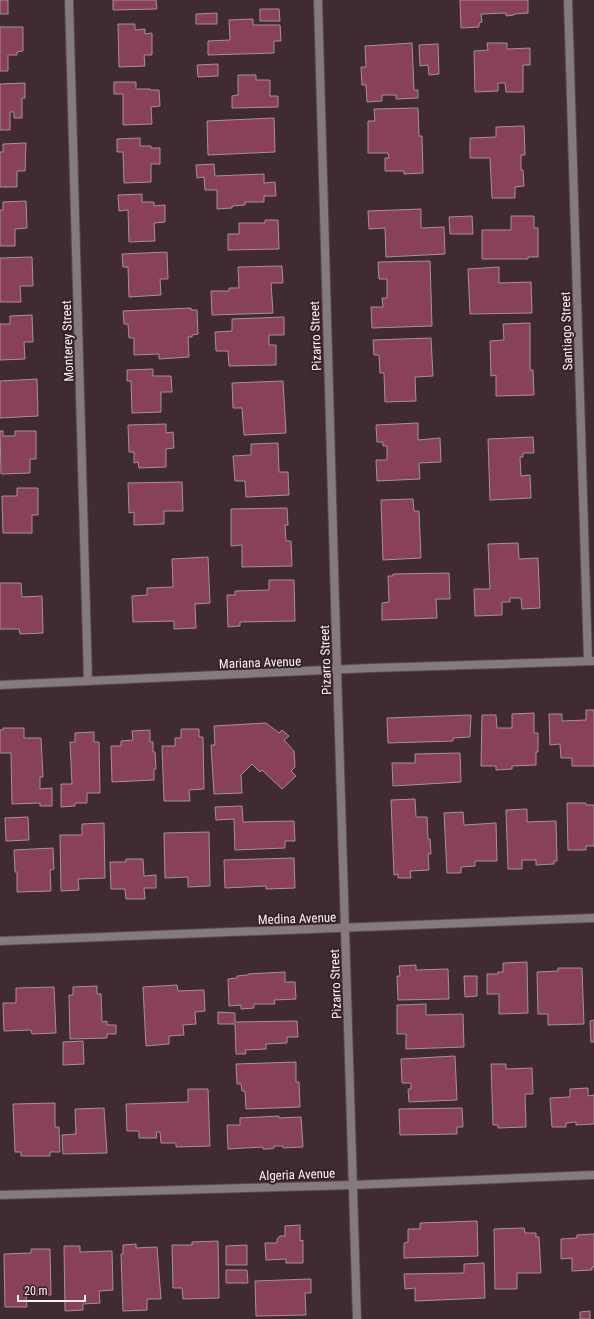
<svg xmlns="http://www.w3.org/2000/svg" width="594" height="1319" viewBox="0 0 594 1319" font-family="'Roboto Condensed',sans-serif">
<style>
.building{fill:#884158;stroke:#a89096}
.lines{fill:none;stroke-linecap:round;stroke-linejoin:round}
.street-casing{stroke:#5a474b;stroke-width:10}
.street{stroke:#857a7d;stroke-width:8}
.labels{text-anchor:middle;stroke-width:4;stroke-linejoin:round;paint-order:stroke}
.street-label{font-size:13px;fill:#fef0f3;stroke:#342227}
</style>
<rect width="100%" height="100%" fill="#3f2b30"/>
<!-- building -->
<g class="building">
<rect x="0" y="0" width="8" height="14"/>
<polygon points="113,0 156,0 157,9 113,10"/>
<polygon points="460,0 528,0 528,13 514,14 514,15 506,16 506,13 481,14 482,22 479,23 479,27 461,28"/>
<polygon points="260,9 279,9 280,21 260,21"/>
<polygon points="217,13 217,24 196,24 196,14"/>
<polygon points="253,19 253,25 280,25 281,41 274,41 274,53 208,55 208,41 230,40 229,20"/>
<polygon points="118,24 135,24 135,30 145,29 145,34 152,33 152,55 144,55 145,66 119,67"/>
<polygon points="0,27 23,27 23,51 17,52 17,55 8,55 8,71 0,71"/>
<polygon points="412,43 414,90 418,90 418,98 396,99 396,95 382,95 382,101 367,102 366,85 362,85 361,67 366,67 365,46"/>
<polygon points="487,43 507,43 507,49 530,48 530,65 523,65 523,92 506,92 505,83 498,83 498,91 475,92 474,51 488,50"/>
<polygon points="438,44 439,74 429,75 428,65 420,66 419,45"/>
<polygon points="218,64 218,76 198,77 197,65"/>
<polygon points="238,75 256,75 256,80 270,80 270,96 278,96 278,107 232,108 232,96 238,95"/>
<polygon points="114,82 136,82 136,89 150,89 150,90 159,90 160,106 151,107 152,124 123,125 123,94 114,94"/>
<polygon points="25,83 25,98 22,98 22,118 14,118 14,112 10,112 10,130 0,130 0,84"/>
<polygon points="418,108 419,136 422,136 423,173 404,174 404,171 385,171 385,158 389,158 388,153 368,153 368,121 375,121 374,109"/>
<polygon points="274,118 275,152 208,155 207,121"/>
<polygon points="524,126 525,155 521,155 521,170 523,170 524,186 515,187 515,198 492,198 490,158 470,158 470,138 496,137 496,127"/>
<polygon points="140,138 140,146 151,146 151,148 160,148 160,164 151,164 151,182 124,183 123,152 117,152 117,139"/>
<polygon points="26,143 25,171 17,171 17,187 0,187 0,152 3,152 3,144"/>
<polygon points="214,164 215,176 264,174 264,183 275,182 276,196 264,196 264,202 245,202 245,205 232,206 232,208 217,209 217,190 205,190 204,177 197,178 196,165"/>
<polygon points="142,194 142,202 154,202 154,206 165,205 165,222 154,223 155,241 129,242 128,210 119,211 118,195"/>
<polygon points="26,201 27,228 15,229 15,246 0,246 0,210 3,210 3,202"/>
<polygon points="421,209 421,228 444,227 445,254 386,257 385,228 369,229 368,211"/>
<polygon points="472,216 473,234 450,234 449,217"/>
<polygon points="511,216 534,216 534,228 538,228 538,257 528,257 528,259 482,259 482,230 511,230"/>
<polygon points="265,220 278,220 279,249 228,250 228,234 239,234 239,223 265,223"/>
<polygon points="167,252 168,279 160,279 161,295 129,297 128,267 123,267 122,254"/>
<polygon points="32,257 33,286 20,286 21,302 0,302 0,258"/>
<polygon points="430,261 432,326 372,328 371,307 383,307 382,298 387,298 387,279 379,279 378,262"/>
<polygon points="282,266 283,283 271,283 273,313 212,315 211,291 229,291 229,288 239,288 238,267"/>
<polygon points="499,267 499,283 531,282 532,313 470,314 468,269"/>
<polygon points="191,308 191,310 197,310 198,334 192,335 192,337 188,337 189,357 159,359 159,354 134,355 134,338 129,338 128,324 124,324 123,311"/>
<polygon points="32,315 33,342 24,342 25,359 0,360 0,324 10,324 10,316"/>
<polygon points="284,317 284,335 269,335 269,345 276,345 276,365 229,366 228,351 216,351 215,332 232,331 232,319"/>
<polygon points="530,323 530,370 533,370 534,395 496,396 496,375 491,376 490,341 504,340 503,324"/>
<polygon points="431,338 433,376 415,377 416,401 385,402 384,373 380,373 379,355 374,355 373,340"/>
<polygon points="153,369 153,376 171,376 172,392 161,392 161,412 132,413 131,381 127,381 127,370"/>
<polygon points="37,379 38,416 0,418 0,381"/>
<polygon points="283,381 286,433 244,435 242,408 233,408 232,383"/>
<polygon points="418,423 418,440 440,438 441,462 419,463 420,479 377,481 376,460 387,460 387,446 383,446 383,442 377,442 376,425"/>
<polygon points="166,424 166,433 173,432 174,448 166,449 166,467 139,468 138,462 134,463 134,452 129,452 128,425"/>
<polygon points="0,431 3,431 3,436 15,436 15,431 36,431 36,459 30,459 30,473 1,474"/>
<polygon points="533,437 534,453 523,453 523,457 520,457 521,476 530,475 531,498 490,500 488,439"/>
<polygon points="278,443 279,472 288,472 289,495 246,497 245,481 235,481 233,456 251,455 251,444"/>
<polygon points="182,482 183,511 164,511 164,524 134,525 134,512 129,513 128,483"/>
<polygon points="17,488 38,488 38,515 32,515 32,533 3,533 2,496 17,496"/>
<polygon points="413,499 414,511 419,511 421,558 383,560 381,500"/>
<polygon points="287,508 288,525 285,525 286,541 291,541 292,566 242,567 242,545 231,546 231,509"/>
<polygon points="518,543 519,559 538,558 540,608 522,609 521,598 510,598 510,602 502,602 502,615 475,616 474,589 490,589 488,544"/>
<polygon points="208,557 210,603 195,604 196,628 174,629 174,621 133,622 132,596 147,595 147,588 173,587 172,559"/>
<polygon points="449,573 450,599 436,599 437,618 382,620 382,603 389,602 388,576 393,576 393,574"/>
<polygon points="269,580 294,580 295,621 240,622 240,626 228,627 227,595 235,595 235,591 269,590"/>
<polygon points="0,583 21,583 22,597 42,596 43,633 20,634 19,629 0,629"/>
<polygon points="586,710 594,710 594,766 572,766 572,758 561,758 560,744 550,745 549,714 562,714 562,721 586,720"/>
<polygon points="534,713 534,733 538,733 538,752 536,752 536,765 512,766 512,769 496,770 496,766 481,766 482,715 496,715 497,728 512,728 512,714"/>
<polygon points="471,715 470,737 453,738 453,741 388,743 387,718"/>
<polygon points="266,723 279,733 282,730 289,736 284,740 294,751 295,767 291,771 296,776 282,789 262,770 260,772 252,764 241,775 242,793 214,794 211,745 215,745 214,726"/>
<polygon points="3,728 24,728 24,738 41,738 43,777 40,777 40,789 52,788 52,806 40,806 40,803 12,804 11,753 0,753 0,730 3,730"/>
<polygon points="181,729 199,729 199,737 203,737 204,789 189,790 190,801 164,801 162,746 175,746 175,738 181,738"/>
<polygon points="150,730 150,742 153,742 153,752 155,752 156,769 154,769 154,780 112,782 111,746 121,746 121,741 133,740 132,731"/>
<polygon points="94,732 94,742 99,742 100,793 87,793 87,803 75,803 75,806 61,807 61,784 72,784 70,742 75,742 75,733"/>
<polygon points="460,753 461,782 393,786 392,763 415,763 415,754"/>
<polygon points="415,799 416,817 427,817 428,839 430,839 431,854 428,854 429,870 410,871 411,878 398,878 398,874 394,875 391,800"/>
<polygon points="567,803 586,803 586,805 594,805 594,846 586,846 586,850 568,850"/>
<polygon points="242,806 243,822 294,821 295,841 285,841 285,848 235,850 234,819 216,820 215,807"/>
<polygon points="527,809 527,822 556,821 557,861 554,861 554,864 536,865 536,860 522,860 522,869 508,869 506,810"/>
<polygon points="463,812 464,825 496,823 497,861 475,861 475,866 461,867 461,873 447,873 444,813"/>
<polygon points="28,817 29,840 6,841 5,818"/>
<polygon points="104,823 105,878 78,879 79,890 61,891 60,835 82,835 82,824"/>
<polygon points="209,832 210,886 188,887 188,877 165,878 164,833"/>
<polygon points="53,848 54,869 50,870 51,891 17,892 17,872 15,872 14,850"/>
<polygon points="294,858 295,888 266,889 266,886 225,888 224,860"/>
<polygon points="126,859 143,859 144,876 156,875 156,888 144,888 145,899 126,899 125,889 111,889 110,862 126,862"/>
<polygon points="527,962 528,1013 499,1014 499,994 487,994 487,974 498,974 498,972 503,972 503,963"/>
<polygon points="416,965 416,970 448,969 449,999 398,1000 397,976 400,976 399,966"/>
<polygon points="558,968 582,968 584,1024 548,1025 548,1014 538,1014 537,972 558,971"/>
<polygon points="285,972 285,982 295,982 296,999 274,1000 275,1004 254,1004 254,1008 241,1009 241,1005 229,1006 228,979 237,978 237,976 248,975 248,974"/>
<polygon points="464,976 477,976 477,996 465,997"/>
<polygon points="177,985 178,991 204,990 205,1011 195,1012 196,1024 183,1025 184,1035 169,1036 169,1044 146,1046 143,987"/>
<polygon points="97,986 97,994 101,994 102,1022 107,1021 107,1025 116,1025 116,1034 107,1034 107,1038 70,1039 69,995 73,995 73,987"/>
<polygon points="54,987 56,1033 32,1034 31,1030 4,1031 3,1003 16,1003 16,988"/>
<polygon points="426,1004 426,1015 463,1014 464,1047 406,1049 406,1034 397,1034 397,1005"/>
<polygon points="218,1012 235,1013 235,1022 297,1021 298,1037 287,1037 287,1043 266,1044 266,1049 245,1050 246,1054 236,1054 235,1024 218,1024"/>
<polygon points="594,1020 594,1042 591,1042 590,1021"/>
<polygon points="83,1041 84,1064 63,1065 63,1042"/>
<polygon points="455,1056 457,1100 409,1102 408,1089 411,1089 411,1083 402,1083 401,1059"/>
<polygon points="296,1062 296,1082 299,1082 300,1107 246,1109 245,1091 242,1091 241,1084 237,1084 236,1064"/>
<polygon points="491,1064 506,1064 506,1069 532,1068 533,1094 525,1094 526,1127 498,1128 498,1125 493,1125"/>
<polygon points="588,1088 588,1096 594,1095 594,1124 576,1125 576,1122 566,1123 566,1127 552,1127 550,1098 570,1097 570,1089"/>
<polygon points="188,1089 208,1089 210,1146 176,1147 176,1143 161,1143 160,1132 156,1132 157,1138 139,1138 139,1131 127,1131 126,1104 188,1102"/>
<polygon points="55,1103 55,1127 59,1127 60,1152 50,1152 50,1156 21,1156 21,1152 15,1152 13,1104"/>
<polygon points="104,1108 107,1153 63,1154 62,1135 76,1134 75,1109"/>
<polygon points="462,1108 463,1127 457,1127 457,1134 400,1135 399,1109"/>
<polygon points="279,1116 279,1118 301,1117 303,1147 283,1148 283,1146 274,1146 274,1148 269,1149 263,1149 263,1147 228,1149 227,1125 240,1125 240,1118"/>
<polygon points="477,1221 478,1256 404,1258 404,1243 408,1242 408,1229 420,1229 420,1223"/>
<polygon points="300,1225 300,1241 303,1240 303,1263 286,1263 286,1259 266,1260 265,1243 277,1243 277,1239 280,1236 285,1236 285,1226"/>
<polygon points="524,1228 525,1233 536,1233 536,1237 539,1237 541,1273 517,1273 517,1289 495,1289 494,1229"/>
<polygon points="594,1234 594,1267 592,1267 592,1270 572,1271 572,1258 561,1259 561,1239 577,1238 577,1235"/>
<polygon points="218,1241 219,1298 183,1299 182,1288 173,1288 172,1245 192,1245 192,1242"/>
<polygon points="136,1244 136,1248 157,1247 161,1299 147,1299 147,1310 123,1311 121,1254 123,1254 123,1245"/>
<polygon points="247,1245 247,1265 226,1265 226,1246"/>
<polygon points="64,1246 80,1246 80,1252 112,1251 113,1290 99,1291 100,1303 83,1304 83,1310 65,1311"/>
<polygon points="31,1249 50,1249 51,1295 26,1295 27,1307 5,1307 4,1254 31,1253"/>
<polygon points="484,1263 485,1298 415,1301 415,1288 405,1289 404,1274 464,1273 464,1264"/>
<polygon points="226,1270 247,1270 248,1283 226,1283"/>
<polygon points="311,1279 311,1293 305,1293 306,1315 256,1316 255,1281"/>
<polygon points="590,1311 590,1319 580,1319 580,1312"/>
</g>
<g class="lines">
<!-- street casing -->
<g class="street-casing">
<g id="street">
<polyline points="69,0 88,681"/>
<polyline points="318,0 336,637 357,1319"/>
<polyline points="568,0 588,661"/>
<polyline points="0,685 371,668 594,661"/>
<polyline points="0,941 594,918"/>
<polyline points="0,1195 353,1185 594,1175"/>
</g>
</g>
<!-- street -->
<use href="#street" class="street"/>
</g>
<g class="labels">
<!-- street labels -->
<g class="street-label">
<text transform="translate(566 331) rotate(-92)" y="5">Santiago Street</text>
<text transform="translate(315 336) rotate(-92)" y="5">Pizarro Street</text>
<text transform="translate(67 341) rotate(-92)" y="5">Monterey Street</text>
<text transform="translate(325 660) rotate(-92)" y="5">Pizarro Street</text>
<text transform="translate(260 662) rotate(-2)" y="5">Mariana Avenue</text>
<text transform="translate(297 918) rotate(-2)" y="5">Medina Avenue</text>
<text transform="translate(335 984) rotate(-92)" y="5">Pizarro Street</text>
<text transform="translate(297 1174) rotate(-2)" y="5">Algeria Avenue</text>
</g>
</g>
<!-- scale -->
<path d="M18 1295v6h67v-6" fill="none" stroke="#fef0f3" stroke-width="2"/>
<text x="24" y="1295" font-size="12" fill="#fef0f3" stroke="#342227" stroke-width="3" paint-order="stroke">20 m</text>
</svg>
